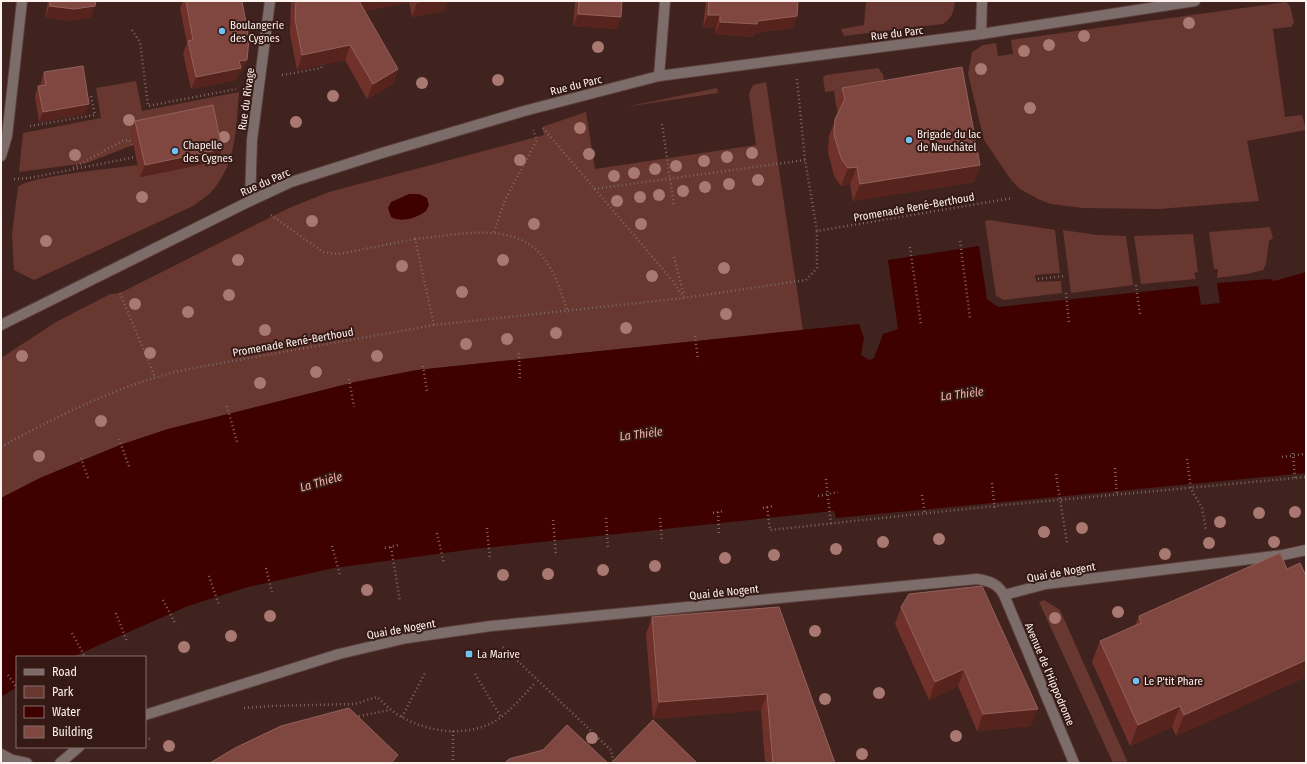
<svg xmlns="http://www.w3.org/2000/svg" width="1307" height="764" viewBox="0 0 1307 764" font-family="'Fira Sans Condensed',sans-serif">
<style>
.green{fill:#683730}
.water{fill:#3f0000}
.lines{fill:none;stroke-linecap:round;stroke-linejoin:round}
.minor-casing{stroke:#5b3f3b;stroke-width:12}
.path{stroke:#7f6764;stroke-width:2.5;stroke-dasharray:1 3;stroke-linecap:butt}
.minor{stroke:#7d6d6a;stroke-width:10}
.tree{fill:#a97870}
.wall{fill:#71312b}
.shaded-wall{fill:#57231d}
.building{fill:#804640;stroke:#94615b}
.poi-dot{fill:#71c1f5;stroke:#351915;stroke-width:1.5}
.labels{text-anchor:middle;stroke-width:4;stroke-linejoin:round;paint-order:stroke}
.poi-label{font-size:11px;fill:#fef2ef;stroke:#351915;text-anchor:start}
.street-label{font-size:11px;fill:#fef2ef;stroke:#351915}
.water-label{font-size:12px;font-style:italic;fill:#f4b3a9;stroke:#351915}
</style>
<rect width="100%" height="100%" fill="#40221e"/>
<!-- green -->
<g class="green">
<path d="M866 1H955C954 12 952 18 943 24L844 36 841 29 864 25Z"/>
<polygon points="1286,2 1290,6 1294,22 1291,27 1273,29 1285,117 1302,115 1306,130 1247,141 1259,201 1159,209 1083,208 1051,204 1038,199 1020,189 1011,180 984,140 968,74 972,52 983,45 996,43 998,56 1013,54 1011,40"/>
<polygon points="878,68 883,74 887,97 836,105 834,91 825,92 823,77 826,75"/>
<path d="M136 81 142 111 239 92C236 127 237 163 212 191 207 197 199 201 193 206L34 280 14 270 12 234 18 187C29 176 117 168 138 165L141 177 218 161 131 133 133 145 87 163 19 172 23 133 101 118 96 88Z"/>
<polygon points="766,82 803,330 417,370 355,382 168,429 120,445 40,478 1,498 1,358 56,322 110,294 120,293 134,286 289,208 329,192 544,135 542,127 586,112 595,169 756,145 749,94 753,85"/>
<polygon points="717,88 718,93 625,107"/>
<polygon points="989,220 1055,230 1060,273 1035,275 1036,282 1061,281 1062,293 1004,300 996,296 985,221"/>
<polygon points="1270,227 1273,238 1269,241 1266,264 1263,270 1247,274 1217,278 1218,269 1214,269 1209,232"/>
<polygon points="1063,230 1097,235 1126,236 1133,285 1071,293"/>
<polygon points="1193,234 1198,272 1194,273 1196,279 1141,284 1134,236"/>
<polygon points="1044,600 1060,610 1128,763 1113,763 1039,602"/>
</g>
<!-- water -->
<g class="water">
<path d="M409 194H419L427 198 429 205 426 211C417 218 401 223 391 217L388 208 391 202Z"/>
<polygon points="979,246 987,299 998,307 1198,286 1201,305 1220,303 1217,283 1271,279 1274,281 1306,272 1306,473 836,518 834,511 474,549 334,568 248,587 188,606 72,657 17,657 17,687 1,697 1,498 40,478 120,445 168,429 355,382 417,370 859,324 864,338 861,355 869,360 874,358 883,334 898,329 888,260"/>
</g>
<g class="lines">
<!-- minor casing -->
<g class="minor-casing">
<g id="minor">
<polyline points="981,34 982,1"/>
<polyline points="659,76 665,1"/>
<polyline points="1,156 7,136 22,1"/>
<polyline points="250,201 252,140 270,1"/>
<polyline points="1,325 250,201 291,182 382,153 524,111 659,76 981,34 1195,1"/>
<polyline points="1004,595 1046,584 1283,555 1306,550"/>
<path d="M145 715 339 654 407 638 491 626 977 579C990 581 998 584 1004 595L1074 763"/>
<polyline points="1,754 12,760"/>
<polyline points="2,763 12,760 27,763"/>
<polyline points="60,763 79,747"/>
</g>
</g>
<!-- path -->
<g class="path">
<polyline points="132,30 140,42 148,106 236,89"/>
<polyline points="282,75 321,68 323,64"/>
<polyline points="797,79 805,160 817,231 1013,198"/>
<polyline points="662,124 674,206"/>
<polyline points="30,126 95,115 91,96"/>
<polyline points="543,128 672,280 684,298"/>
<polyline points="73,168 122,141 129,140 133,145"/>
<polyline points="14,179 29,178 136,157"/>
<polyline points="594,189 805,160"/>
<polyline points="271,215 323,252 339,254 415,239"/>
<polyline points="494,232 505,200 537,140 533,130"/>
<polyline points="960,241 970,318"/>
<polyline points="910,247 921,325"/>
<polyline points="674,257 684,296"/>
<polyline points="1038,279 1065,276"/>
<polyline points="1136,285 1140,314"/>
<polyline points="120,293 155,377"/>
<polyline points="1066,293 1069,323"/>
<path d="M434 325 415 239C459 235 520 218 548 264 557 278 562 296 568 312"/>
<polyline points="695,336 698,360"/>
<polyline points="519,353 520,380"/>
<polyline points="423,366 427,392"/>
<polyline points="349,379 354,407"/>
<polyline points="227,406 237,442"/>
<polyline points="119,439 130,469"/>
<path d="M1 447C59 415 124 383 188 369L434 325 684 298 806 280 817 268V231"/>
<polyline points="1293,453 1295,479"/>
<polyline points="1282,457 1304,454"/>
<polyline points="81,458 88,478"/>
<polyline points="1187,459 1191,489 1202,508 1206,530"/>
<polyline points="1115,468 1117,496"/>
<polyline points="1056,474 1067,543"/>
<polyline points="826,479 831,524"/>
<polyline points="992,483 995,511"/>
<polyline points="922,495 925,514"/>
<polyline points="818,496 838,492"/>
<polyline points="767,507 770,530 994,506 1306,477"/>
<polyline points="763,508 773,506"/>
<polyline points="718,512 719,534"/>
<polyline points="713,513 724,511"/>
<polyline points="606,518 608,549"/>
<polyline points="660,518 662,542"/>
<polyline points="553,520 556,555"/>
<polyline points="487,528 490,560"/>
<polyline points="437,533 444,564"/>
<polyline points="332,546 340,575"/>
<polyline points="391,547 400,601"/>
<polyline points="385,548 399,545"/>
<polyline points="266,568 272,592"/>
<polyline points="209,576 219,605"/>
<polyline points="163,600 176,625"/>
<polyline points="116,613 127,642"/>
<polyline points="72,633 85,657"/>
<polyline points="503,647 611,750 614,763"/>
<polyline points="475,674 501,717"/>
<polyline points="8,675 17,688"/>
<path d="M244 708 270 706 355 704 377 697C384 703 390 710 398 715 428 733 470 739 500 718 513 708 524 695 535 683"/>
<polyline points="355,717 390,710"/>
<polyline points="402,717 425,673"/>
<polyline points="453,731 453,763"/>
<polyline points="145,740 152,738"/>
</g>
<!-- minor -->
<use href="#minor" class="minor"/>
</g>
<!-- trees -->
<g class="tree">
<circle cx="1189" cy="23" r="6"/>
<circle cx="1084" cy="36" r="6"/>
<circle cx="1049" cy="45" r="6"/>
<circle cx="598" cy="47" r="6"/>
<circle cx="1024" cy="51" r="6"/>
<circle cx="981" cy="69" r="6"/>
<circle cx="498" cy="80" r="6"/>
<circle cx="422" cy="83" r="6"/>
<circle cx="333" cy="96" r="6"/>
<circle cx="1030" cy="108" r="6"/>
<circle cx="129" cy="120" r="6"/>
<circle cx="296" cy="122" r="6"/>
<circle cx="580" cy="128" r="6"/>
<circle cx="224" cy="137" r="6"/>
<circle cx="752" cy="153" r="6"/>
<circle cx="589" cy="154" r="6"/>
<circle cx="75" cy="155" r="6"/>
<circle cx="727" cy="157" r="6"/>
<circle cx="520" cy="160" r="6"/>
<circle cx="704" cy="161" r="6"/>
<circle cx="676" cy="166" r="6"/>
<circle cx="655" cy="169" r="6"/>
<circle cx="634" cy="173" r="6"/>
<circle cx="614" cy="176" r="6"/>
<circle cx="758" cy="180" r="6"/>
<circle cx="729" cy="184" r="6"/>
<circle cx="705" cy="187" r="6"/>
<circle cx="683" cy="191" r="6"/>
<circle cx="659" cy="195" r="6"/>
<circle cx="142" cy="197" r="6"/>
<circle cx="640" cy="197" r="6"/>
<circle cx="617" cy="201" r="6"/>
<circle cx="312" cy="221" r="6"/>
<circle cx="534" cy="224" r="6"/>
<circle cx="641" cy="224" r="6"/>
<circle cx="46" cy="241" r="6"/>
<circle cx="238" cy="260" r="6"/>
<circle cx="503" cy="260" r="6"/>
<circle cx="402" cy="266" r="6"/>
<circle cx="724" cy="268" r="6"/>
<circle cx="652" cy="276" r="6"/>
<circle cx="462" cy="292" r="6"/>
<circle cx="229" cy="295" r="6"/>
<circle cx="135" cy="304" r="6"/>
<circle cx="188" cy="312" r="6"/>
<circle cx="726" cy="314" r="6"/>
<circle cx="626" cy="328" r="6"/>
<circle cx="265" cy="330" r="6"/>
<circle cx="556" cy="333" r="6"/>
<circle cx="507" cy="339" r="6"/>
<circle cx="466" cy="344" r="6"/>
<circle cx="150" cy="353" r="6"/>
<circle cx="22" cy="356" r="6"/>
<circle cx="377" cy="356" r="6"/>
<circle cx="316" cy="372" r="6"/>
<circle cx="260" cy="383" r="6"/>
<circle cx="101" cy="421" r="6"/>
<circle cx="39" cy="456" r="6"/>
<circle cx="1295" cy="512" r="6"/>
<circle cx="1259" cy="513" r="6"/>
<circle cx="1220" cy="522" r="6"/>
<circle cx="1082" cy="528" r="6"/>
<circle cx="1044" cy="532" r="6"/>
<circle cx="939" cy="539" r="6"/>
<circle cx="883" cy="542" r="6"/>
<circle cx="1274" cy="542" r="6"/>
<circle cx="1209" cy="543" r="6"/>
<circle cx="836" cy="549" r="6"/>
<circle cx="1165" cy="554" r="6"/>
<circle cx="774" cy="555" r="6"/>
<circle cx="725" cy="558" r="6"/>
<circle cx="655" cy="566" r="6"/>
<circle cx="603" cy="570" r="6"/>
<circle cx="548" cy="574" r="6"/>
<circle cx="503" cy="575" r="6"/>
<circle cx="367" cy="590" r="6"/>
<circle cx="1118" cy="612" r="6"/>
<circle cx="270" cy="616" r="6"/>
<circle cx="1055" cy="618" r="6"/>
<circle cx="815" cy="631" r="6"/>
<circle cx="231" cy="636" r="6"/>
<circle cx="184" cy="647" r="6"/>
<circle cx="879" cy="693" r="6"/>
<circle cx="825" cy="699" r="6"/>
<circle cx="956" cy="736" r="6"/>
<circle cx="592" cy="738" r="6"/>
<circle cx="169" cy="746" r="6"/>
<circle cx="862" cy="754" r="6"/>
</g>
<!-- wall -->
<g class="wall">
<polygon points="48,1 96,1 91,17 70,21 45,17"/>
<polygon points="183,1 242,1 242,72 239,72 236,80 191,89 183,53 187,43 180,8"/>
<polygon points="291,1 447,1 444,11 412,17 409,2 364,11 398,69 393,84 367,99 345,60 297,70 290,34"/>
<polygon points="575,1 622,1 617,29 573,26"/>
<polygon points="706,1 798,1 797,16 792,28 754,33 753,37 715,34 716,28 703,27"/>
<polygon points="44,72 85,114 39,122 35,96 38,86 41,85 41,82"/>
<polygon points="842,88 980,165 974,182 853,201 850,184 841,186 834,176 828,152 829,136 838,113 836,105"/>
<polygon points="135,121 218,161 140,177 131,133"/>
<polygon points="1287,569 1306,576 1306,677 1176,736 1172,727 1130,746 1092,662 1100,641 1135,625 1139,616"/>
<polygon points="779,607 835,763 765,763 761,710 653,719 646,634 652,617"/>
<polygon points="901,607 1031,726 977,731 958,686 929,700 895,624"/>
</g>
<!-- shaded-wall -->
<g class="shaded-wall">
<polygon points="356,1 409,1 409,2 352,13"/>
<polygon points="425,1 447,1 444,11 412,17 417,2"/>
<polygon points="50,6 95,6 91,17 70,21 45,17"/>
<polygon points="578,14 621,17 617,29 573,26"/>
<polygon points="708,15 720,15 716,28 703,27"/>
<polygon points="797,16 792,28 754,33 753,37 715,34 720,22 758,21"/>
<polygon points="350,45 345,60 297,70 302,55"/>
<polygon points="247,60 242,72 239,72 236,80 191,89 196,77 239,61"/>
<polygon points="398,69 393,84 367,99 373,84"/>
<polygon points="89,104 85,114 39,122 43,112"/>
<polygon points="222,149 218,161 140,177 145,165"/>
<polygon points="980,165 974,182 853,201 860,184"/>
<polygon points="857,167 850,184 841,186 848,168"/>
<polygon points="1306,660 1306,677 1176,736 1184,715"/>
<polygon points="964,669 958,686 929,700 935,682"/>
<polygon points="767,694 761,710 653,719 659,702"/>
<polygon points="1180,706 1172,727 1130,746 1138,725"/>
<polygon points="1038,709 1031,726 977,731 983,714"/>
<polygon points="398,755 395,763 391,763"/>
</g>
<!-- building -->
<g class="building">
<polygon points="50,1 96,1 95,6 74,9 50,6"/>
<polygon points="186,1 242,1 249,39 247,60 239,61 241,68 196,77 188,41 193,40"/>
<polygon points="296,1 359,1 398,69 373,84 350,45 302,55 295,19"/>
<polygon points="417,1 425,1 417,2"/>
<polygon points="579,1 622,1 621,17 578,14"/>
<polygon points="709,1 798,1 797,16 758,21 757,24 720,22 720,15 708,15"/>
<polygon points="83,66 89,104 43,112 38,86 46,85 44,72"/>
<polygon points="962,67 980,165 860,184 857,167 848,168 841,158 834,135 835,119 845,99 842,88"/>
<polygon points="213,105 222,149 145,165 135,121"/>
<polygon points="1280,553 1287,569 1300,563 1306,576 1306,660 1184,715 1180,706 1138,725 1100,641 1141,623 1139,616"/>
<polygon points="982,586 1038,709 983,714 964,669 935,682 901,607 909,594"/>
<polygon points="779,607 835,763 773,763 767,694 659,702 652,617"/>
<polygon points="349,708 398,755 391,763 210,763 235,748 281,726"/>
<polygon points="653,720 697,763 611,763"/>
<polygon points="567,725 608,763 505,763 509,759 543,750"/>
</g>
<!-- markers -->
<g class="poi-dot">
<circle cx="222" cy="31" r="4"/>
<circle cx="909" cy="140" r="4"/>
<circle cx="175" cy="151" r="4"/>
<rect x="465" y="650" width="8" height="8" rx="2"/>
<circle cx="1136" cy="681" r="4"/>
</g>
<g class="labels">
<!-- poi labels -->
<g class="poi-label">
<text x="230" y="29">Boulangerie<tspan x="230" dy="13">des Cygnes</tspan></text>
<text x="917" y="138">Brigade du lac<tspan x="917" dy="13">de Neuchâtel</tspan></text>
<text x="183" y="149">Chapelle<tspan x="183" dy="13">des Cygnes</tspan></text>
<text x="477" y="658">La Marive</text>
<text x="1144" y="685">Le P'tit Phare</text>
</g>
<!-- street labels -->
<g class="street-label">
<text transform="translate(897 33) rotate(-7)" y="4">Rue du Parc</text>
<text transform="translate(576 85) rotate(-14)" y="4">Rue du Parc</text>
<text transform="translate(246 99) rotate(-82)" y="4">Rue du Rivage</text>
<text transform="translate(265 182) rotate(-24)" y="4">Rue du Parc</text>
<text transform="translate(914 207) rotate(-10)" y="4">Promenade René-Berthoud</text>
<text transform="translate(293 342) rotate(-10)" y="4">Promenade René-Berthoud</text>
<text transform="translate(1061 572) rotate(-10)" y="4">Quai de Nogent</text>
<text transform="translate(724 592) rotate(-6)" y="4">Quai de Nogent</text>
<text transform="translate(401 629) rotate(-10)" y="4">Quai de Nogent</text>
<text transform="translate(1050 674) rotate(67)" y="4">Avenue de l'Hippodrome</text>
</g>
<!-- water labels -->
<g class="water-label">
<text transform="translate(962 394) rotate(-7)" y="4">La Thièle</text>
<text transform="translate(641 434) rotate(-7)" y="4">La Thièle</text>
<text transform="translate(321 482) rotate(-16)" y="4">La Thièle</text>
</g>
</g>
<!-- border -->
<rect width="1307" height="764" fill="none" stroke="#fef2ef" stroke-width="4"/>
<!-- legend -->
<rect x="16" y="656" width="130" height="92" fill="#351915" stroke="#85706c"/>
<rect x="24" y="669" width="20" height="6" fill="#7d6d6a" stroke="#85706c"/>
<text x="52" y="676" font-size="12" fill="#fef2ef">Road</text>
<rect x="24" y="686" width="20" height="12" fill="#683730" stroke="#85706c"/>
<text x="52" y="696" font-size="12" fill="#fef2ef">Park</text>
<rect x="24" y="706" width="20" height="12" fill="#3f0000" stroke="#85706c"/>
<text x="52" y="716" font-size="12" fill="#fef2ef">Water</text>
<rect x="24" y="726" width="20" height="12" fill="#804640" stroke="#85706c"/>
<text x="52" y="736" font-size="12" fill="#fef2ef">Building</text>
</svg>
